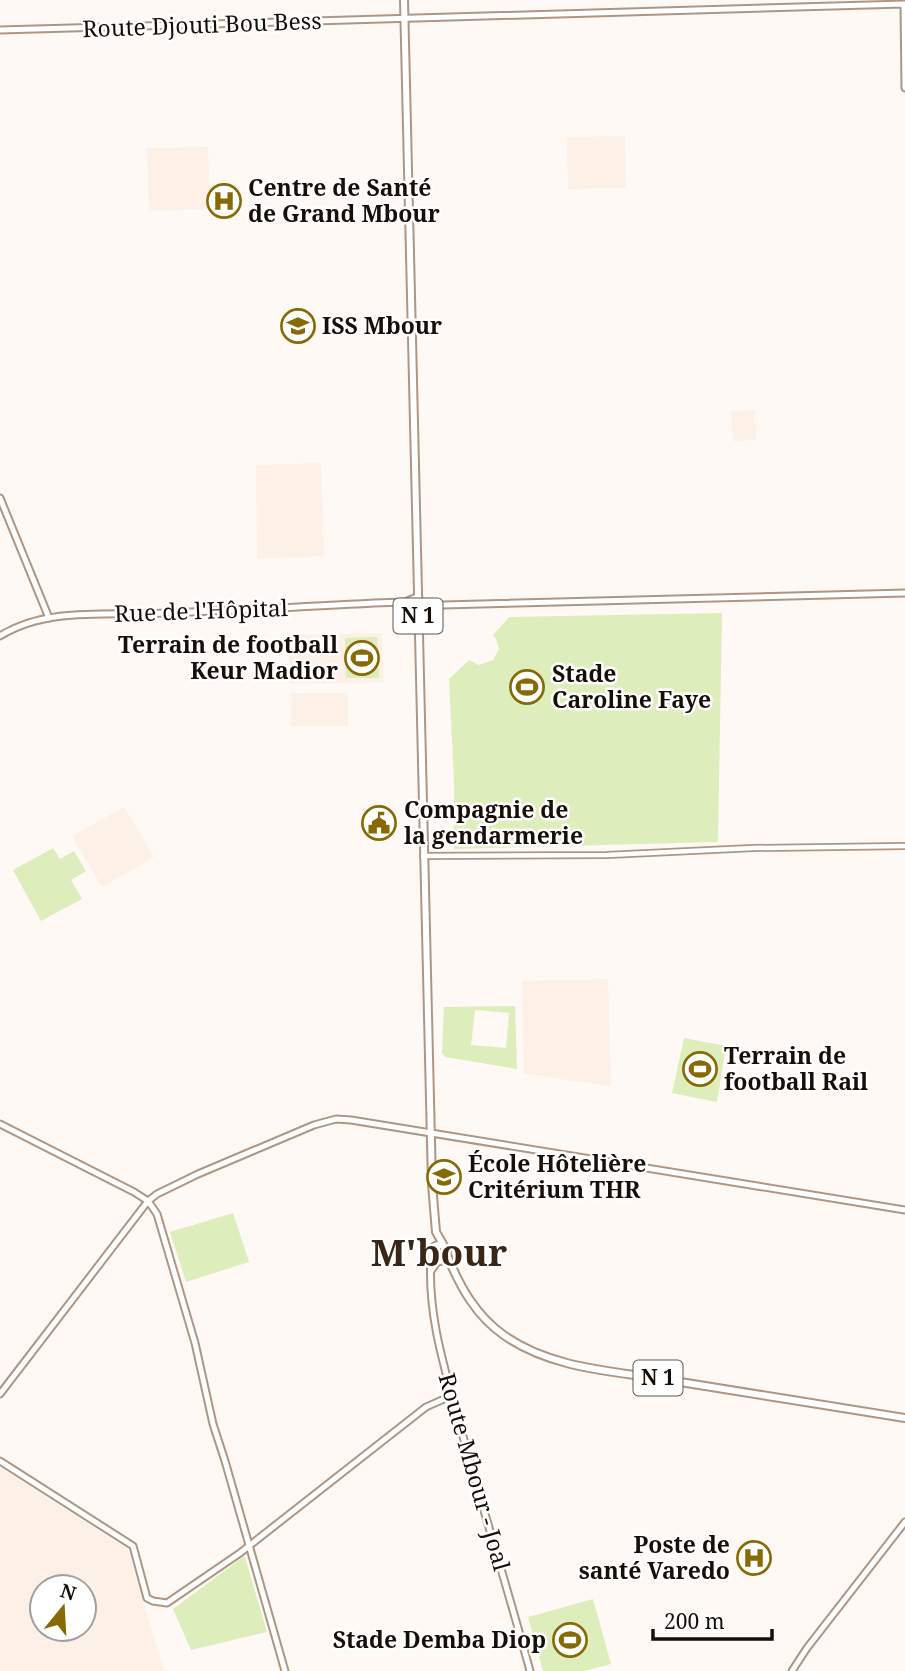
<svg xmlns="http://www.w3.org/2000/svg" width="905" height="1671" viewBox="0 0 905 1671" font-family="'Noto Serif',serif">
<style>
.built{fill:#fdf0e6;fill-rule:evenodd}
.green{fill:#deedbc;fill-rule:evenodd}
.lines{fill:none;stroke-linecap:round;stroke-linejoin:round}
.minor-casing{stroke:#af9684;stroke-width:8}
.major-casing{stroke:#af9684;stroke-width:9}
.highway-casing{stroke:#af9684;stroke-width:10}
.minor{stroke:#fff;stroke-width:4.5}
.major{stroke:#fff;stroke-width:5}
.highway{stroke:#fff;stroke-width:6}
.labels{text-anchor:middle;stroke-width:5;stroke-linejoin:round;paint-order:stroke}
.shield{fill:#fff;stroke:#5d5652;stroke-width:2}
.shield-label{font-size:21px;font-weight:bold;fill:#170e08}
.street-label{font-size:23px;fill:#170e08;stroke:#fff}
.poi-label{font-size:23px;font-weight:bold;fill:#170e08;stroke:#fff;text-anchor:start}
.town-label{font-size:37px;font-weight:bold;fill:#3a2616;stroke:#fff}
</style>
<rect width="100%" height="100%" fill="#fef9f5"/>
<!-- built -->
<g class="built">
<polygon points="625,136 626,188 568,189 567,137"/>
<polygon points="208,147 210,209 149,211 147,148"/>
<polygon points="755,410 756,440 733,441 731,411"/>
<polygon points="321,463 324,556 257,559 256,465"/>
<polygon points="382,633 383,682 290,684 288,635"/>
<rect x="291" y="693" width="57" height="33"/>
<polygon points="124,807 154,857 102,887 72,836"/>
<polygon points="608,979 611,1086 524,1074 522,981"/>
<path d="M0 1468 127 1549 164 1671H0ZM42 1587H84V1629H42Z"/>
</g>
<!-- green -->
<g class="green">
<polygon points="722,613 718,842 454,849 454,781 449,679 469,660 479,665 493,660 499,649 496,639 493,635 509,617"/>
<polygon points="377,637 379,678 346,678 345,638"/>
<polygon points="53,848 60,859 74,851 86,871 71,880 82,899 41,921 13,870"/>
<path d="M515 1006 517 1069 445 1057 442 1053 444 1007ZM475 1010 509 1013 506 1048 471 1045Z"/>
<polygon points="684,1038 726,1046 717,1102 672,1093"/>
<polygon points="233,1213 249,1262 186,1282 170,1232"/>
<polygon points="243,1557 245,1557 267,1632 191,1650 173,1609"/>
<polygon points="593,1599 611,1664 584,1671 543,1671 528,1617"/>
</g>
<g class="lines">
<!-- minor casing -->
<g class="minor-casing">
<polyline id="minor" points="423,856 607,855 753,848 905,846"/>
</g>
<!-- major casing -->
<g class="major-casing">
<g id="major">
<polyline points="0,30 904,4 905,88"/>
<polyline points="0,498 49,618"/>
<polyline points="417,603 443,605 905,593"/>
<path d="M0 636C48 606 112 616 167 613 236 610 305 607 374 603L405 602 417 597"/>
<polyline points="0,1124 134,1192 148,1201 157,1214 195,1343 213,1424 225,1461 285,1671"/>
<path d="M431 1257C427 1317 446 1372 461 1429 483 1510 508 1590 530 1671"/>
<polyline points="431,1271 438,1261"/>
<polyline points="0,1394 148,1201 157,1194 198,1174 314,1125 336,1119 351,1120 905,1210"/>
<polyline points="0,1461 133,1546 147,1598 153,1601 167,1603 240,1553 426,1407 451,1396"/>
<polyline points="792,1671 807,1648 905,1522"/>
</g>
</g>
<!-- highway casing -->
<g class="highway-casing">
<g id="highway">
<polyline points="404,0 432,1184 436,1232 444,1246"/>
<circle cx="439" cy="1253" r="8"/>
<path d="M447 1255C460 1287 476 1316 505 1336 554 1370 617 1371 674 1381 751 1393 828 1406 905 1418"/>
</g>
</g>
<!-- minor -->
<use href="#minor" class="minor"/>
<!-- major -->
<use href="#major" class="major"/>
<!-- highway -->
<use href="#highway" class="highway"/>
</g>
<!-- icons -->
<defs>
<g id="hospital-ring" transform="scale(1.75)"><circle r="9.5" fill="#fff" stroke="#876905" stroke-width="1.5"/><path d="M-5-5h3v3.5h4V-5h3V5h-3V1.5h-4V5h-3Z" fill="#876905"/></g>
<g id="university-ring" transform="scale(1.75)"><circle r="9.5" fill="#fff" stroke="#876905" stroke-width="1.5"/><path d="M0-5L7-2L0 1L-7-2ZM-4 1L0 2.5L4 1V4Q0 6-4 4Z" fill="#876905"/></g>
<g id="stadium-ring" transform="scale(1.75)"><circle r="9.5" fill="#fff" stroke="#876905" stroke-width="1.5"/><path d="M0-5a6.5 5 0 1 0 0 10a6.5 5 0 1 0 0-10ZM-3.5-1.8h7v3.6h-7Z" fill="#876905"/></g>
<g id="civic-ring" transform="scale(1.75)"><circle r="9.5" fill="#fff" stroke="#876905" stroke-width="1.5"/><path d="M-.6-6.5H3V-4.5H.6V-3L4-1V1h2V6H-6V1h2V-1L-.6-3ZM-1.2 2.5V6h2.4V2.5Z" fill="#876905"/></g>
</defs>
<g fill-rule="evenodd">
<use href="#hospital-ring" x="224" y="201"/>
<use href="#university-ring" x="298" y="326"/>
<use href="#stadium-ring" x="362" y="658"/>
<use href="#stadium-ring" x="527" y="687"/>
<use href="#civic-ring" x="379" y="823"/>
<use href="#stadium-ring" x="700" y="1069"/>
<use href="#university-ring" x="444" y="1177"/>
<use href="#hospital-ring" x="754" y="1558"/>
<use href="#stadium-ring" x="570" y="1640"/>
</g>
<g class="labels">
<!-- shield labels -->
<g class="shield">
<rect x="393.5" y="598.5" width="49" height="35" rx="5"/>
<rect x="633.5" y="1360.5" width="49" height="35" rx="5"/>
</g>
<g class="shield-label">
<text x="418" y="623">N 1</text>
<text x="658" y="1385">N 1</text>
</g>
<!-- street labels -->
<g class="street-label">
<text transform="translate(202 25) rotate(-2)" y="8">Route Djouti Bou Bess</text>
<text transform="translate(201 611) rotate(-2)" y="8">Rue de l'Hôpital</text>
<text transform="translate(474 1472) rotate(74)" y="8">Route Mbour - Joal</text>
</g>
<!-- poi labels -->
<g class="poi-label">
<text x="248" y="196">Centre de Santé<tspan x="248" dy="26">de Grand Mbour</tspan></text>
<text x="322" y="334">ISS Mbour</text>
<text x="338" y="653" text-anchor="end">Terrain de football<tspan x="338" dy="26">Keur Madior</tspan></text>
<text x="552" y="682">Stade<tspan x="552" dy="26">Caroline Faye</tspan></text>
<text x="404" y="818">Compagnie de<tspan x="404" dy="26">la gendarmerie</tspan></text>
<text x="724" y="1064">Terrain de<tspan x="724" dy="26">football Rail</tspan></text>
<text x="468" y="1172">École Hôtelière<tspan x="468" dy="26">Critérium THR</tspan></text>
<text x="730" y="1553" text-anchor="end">Poste de<tspan x="730" dy="26">santé Varedo</tspan></text>
<text x="546" y="1648" text-anchor="end">Stade Demba Diop</text>
</g>
<!-- town labels -->
<g class="town-label">
<text x="439" y="1266">M'bour</text>
</g>
</g>
<!-- north arrow -->
<g transform="translate(63 1608) rotate(18)"><circle r="33" fill="#ffffff" stroke="#a29f9c" stroke-width="2"/>
<path d="M0-5L12 26L0 18L-12 26Z" fill="#876905"/>
<text y="-10" font-size="19" font-weight="bold" text-anchor="middle" fill="#170e08">N</text>
</g>
<!-- scale -->
<path d="M653 1629v10h119v-10" fill="none" stroke="#170e08" stroke-width="3.5"/>
<text x="664" y="1629" font-size="21" fill="#170e08" stroke="#ffffff" stroke-width="5" paint-order="stroke">200 m</text>
</svg>
